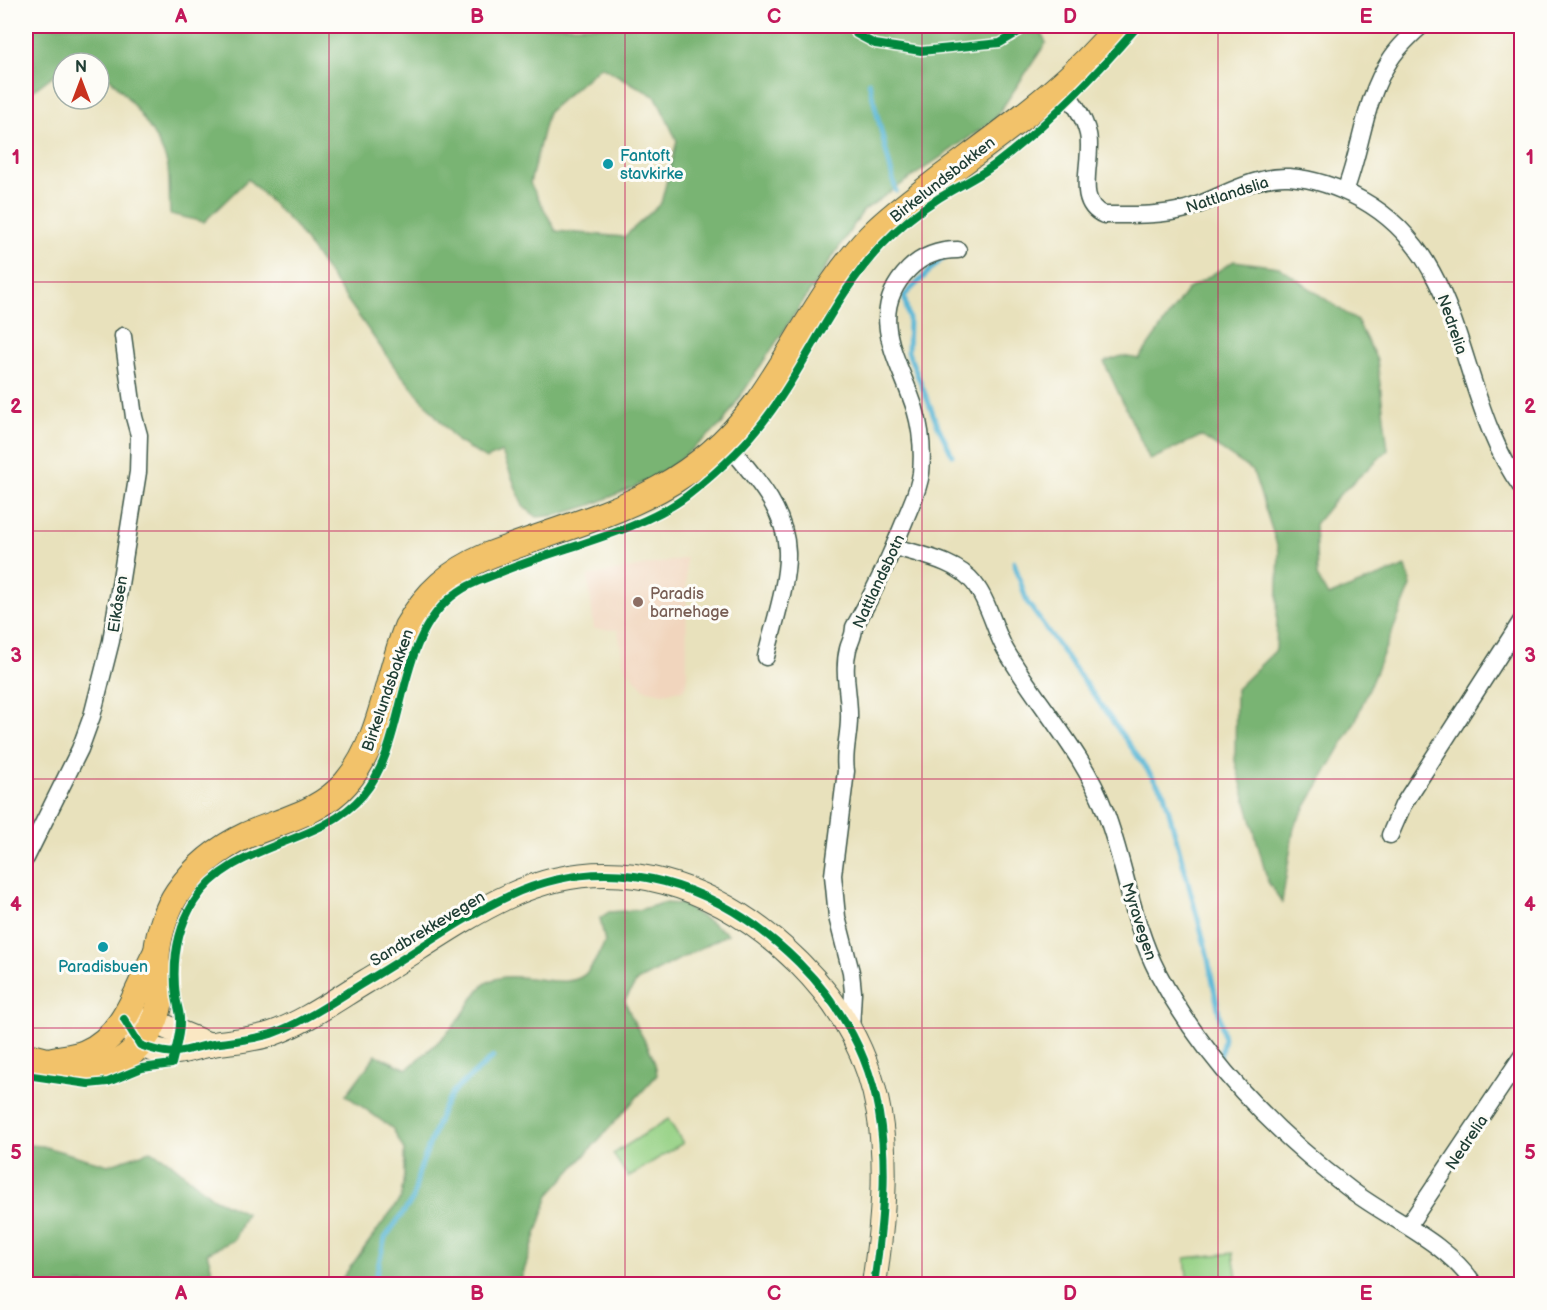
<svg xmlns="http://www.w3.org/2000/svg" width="1547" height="1310" viewBox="0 0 1547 1310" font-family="'Balsamiq Sans',sans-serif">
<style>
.built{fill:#f1d5bd}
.green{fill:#97d286;stroke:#5b885d;stroke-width:1.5}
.forest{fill:#79b473;stroke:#4c7854;stroke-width:1.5;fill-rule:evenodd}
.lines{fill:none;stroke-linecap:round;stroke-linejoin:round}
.stream{stroke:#57b6d5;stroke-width:5}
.street-casing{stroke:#3d5648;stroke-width:19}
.secondary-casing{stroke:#3d5648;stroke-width:26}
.primary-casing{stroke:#3d5648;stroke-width:28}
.street{stroke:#fff;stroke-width:16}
.secondary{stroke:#fae7c3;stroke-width:24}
.primary{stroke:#f2c26a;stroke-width:26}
.cycleway-casing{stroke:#fdfcf7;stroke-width:11}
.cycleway{stroke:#00873e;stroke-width:8}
.grid{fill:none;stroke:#c2185b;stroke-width:1.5;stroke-opacity:0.55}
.culture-dot{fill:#0f9aa8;stroke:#fdfcf7;stroke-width:2}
.education-dot{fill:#8d6e63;stroke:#fdfcf7;stroke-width:2}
.labels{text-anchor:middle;stroke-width:6;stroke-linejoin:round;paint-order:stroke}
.culture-label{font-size:16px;fill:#0d838f;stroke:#fdfcf7;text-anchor:start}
.street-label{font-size:16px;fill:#1f3d34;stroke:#fdfcf7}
.education-label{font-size:16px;fill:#785e54;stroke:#fdfcf7;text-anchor:start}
.neatline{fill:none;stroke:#c2185b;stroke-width:2}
.grid-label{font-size:20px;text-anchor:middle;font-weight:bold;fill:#c2185b}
</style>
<rect width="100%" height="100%" fill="#fdfcf7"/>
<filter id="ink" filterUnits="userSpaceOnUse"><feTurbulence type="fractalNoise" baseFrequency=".0167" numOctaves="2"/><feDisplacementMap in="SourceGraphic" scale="12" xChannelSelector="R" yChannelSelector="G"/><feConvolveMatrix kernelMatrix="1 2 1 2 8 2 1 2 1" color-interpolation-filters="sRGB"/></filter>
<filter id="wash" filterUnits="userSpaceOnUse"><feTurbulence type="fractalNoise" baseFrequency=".008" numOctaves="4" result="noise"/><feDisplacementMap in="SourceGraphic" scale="24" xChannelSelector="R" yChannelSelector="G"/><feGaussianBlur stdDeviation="1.35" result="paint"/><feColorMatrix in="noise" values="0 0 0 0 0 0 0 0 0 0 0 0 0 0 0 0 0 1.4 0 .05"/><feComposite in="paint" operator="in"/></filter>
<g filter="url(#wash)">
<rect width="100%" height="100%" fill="#e8e1bc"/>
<!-- built -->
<polygon class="built" points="686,558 687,682 683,690 662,693 644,689 624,666 618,630 594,629 588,576"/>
<!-- green -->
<g class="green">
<polygon points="668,1119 683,1143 628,1177 613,1154"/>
<polygon points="1233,1253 1238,1284 1188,1284 1185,1258"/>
</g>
<!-- forest -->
<g class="forest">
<path d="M26 26H1039L1046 43 994 120 863 211 722 424 672 466 637 486 591 505 558 515 537 517 523 506 502 452 486 459 457 441 394 366 295 226 248 179 204 222 170 214C169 199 170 183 168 168 164 142 121 84 99 70V63H63V68L26 96ZM601 66 656 97 677 141 661 203 624 237 556 231 530 183 548 112Z"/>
<polygon points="1234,261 1279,267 1357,321 1377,360 1388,450 1338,496 1315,524 1317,576 1328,596 1406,566 1411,586 1355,722 1294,827 1282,902 1268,882 1235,761 1236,689 1276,650 1279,551 1253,471 1201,436 1150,460 1104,362 1122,356 1139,359 1187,290"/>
<path d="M663 903 682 904 728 934 637 981 625 1000C632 1027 654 1046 657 1075L549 1195 520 1283 338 1284 401 1198 404 1174V1150L393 1129 346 1095 376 1055 407 1069C424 1055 443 1039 457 1022 467 1011 476 988 488 982 518 965 569 997 589 970 596 961 600 951 605 942L600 918 609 912 639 910Z"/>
<polygon points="28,1145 42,1146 108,1165 150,1151 166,1159 213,1198 246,1213 234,1240 207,1253 216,1284 26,1284 26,1147"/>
</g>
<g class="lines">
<!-- stream -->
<g class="stream">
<polyline points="869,82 896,191"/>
<polyline points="944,257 904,296 909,319 908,352 938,426 952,455"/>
<polyline points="1014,562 1027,602 1164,793 1206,949 1224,1038 1220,1058"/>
<polyline points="374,1284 385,1238 413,1199 419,1172 442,1111 453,1092 493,1057"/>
</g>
</g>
</g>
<g filter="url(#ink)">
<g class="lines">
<!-- street casing -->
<g class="street-casing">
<g id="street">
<path d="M1061 85C1072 100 1084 116 1088 134 1094 160 1073 202 1104 215 1131 215 1160 216 1186 209 1219 199 1253 175 1289 177 1315 179 1340 188 1362 200 1471 261 1454 396 1522 488"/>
<path d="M1345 191C1362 148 1364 99 1390 60 1398 47 1410 36 1421 26"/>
<path d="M725 441C751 473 786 508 787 552 788 584 773 626 766 657"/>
<path d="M895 547C920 555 957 561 974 583 989 602 994 629 1005 649 1036 703 1084 753 1105 811 1125 863 1132 923 1158 973 1203 1058 1274 1132 1351 1190 1392 1221 1444 1240 1474 1284"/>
<polyline points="1390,835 1403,805 1522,620"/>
<polyline points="26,858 80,749 92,716 111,641 138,472 139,435 134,417 123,336"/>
<path d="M851 1029 853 992 851 972 837 917 833 875 846 771C843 753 849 737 849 719 850 697 842 672 848 649 850 641 854 637 854 627 874 593 890 557 905 520 911 504 919 490 921 473 923 452 921 429 915 409 900 361 864 314 909 269 922 256 939 250 958 250"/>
<polyline points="1408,1226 1522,1056"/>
</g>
</g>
<!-- secondary casing -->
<g class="secondary-casing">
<g id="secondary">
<path d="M124 1019 140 1045C177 1059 179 1050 213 1044 232 1041 252 1040 271 1034 305 1022 335 1000 365 982 413 954 459 919 509 896 615 847 720 885 799 963 894 1058 892 1160 874 1284"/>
<polyline points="135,1020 154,1022 210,1045"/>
</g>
</g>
<!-- primary casing -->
<g class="primary-casing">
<g id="primary">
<path d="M26 1056C60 1062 92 1081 125 1058 144 1044 159 1021 160 997 160 981 155 967 157 951 159 932 167 908 178 892 196 866 219 848 247 835 282 820 320 813 346 783 382 741 387 677 407 627 427 592 450 572 487 556 591 516 683 502 755 406 795 351 823 287 870 237 891 215 916 198 940 179 1002 132 1069 87 1118 26"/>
<path d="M53 1060C63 1058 75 1057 85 1053 126 1036 137 989 156 953"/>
</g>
</g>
<!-- street -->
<use href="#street" class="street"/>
<!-- secondary -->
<use href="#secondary" class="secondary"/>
<!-- primary -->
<use href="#primary" class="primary"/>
<!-- cycleway casing -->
<g class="cycleway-casing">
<g id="cycleway">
<polyline points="852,26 856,34 875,44 921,51 1000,43 1029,26"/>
<path d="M124 1019 140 1045C177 1059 179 1050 213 1044 232 1041 252 1040 271 1034 305 1022 335 1000 365 982 413 954 459 919 509 896 615 847 720 885 799 963 894 1058 892 1160 874 1284"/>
<path d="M26 1075 88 1084 108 1082 142 1068 172 1064C175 1050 181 1034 180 1019 180 1012 177 1004 176 997 172 964 176 931 194 902 233 840 318 848 363 795 411 738 392 638 458 592 470 583 485 579 499 573 557 548 638 533 687 496 719 471 749 443 772 410 810 357 836 294 881 246 898 228 918 211 939 198 958 186 979 177 997 163 1049 123 1096 75 1138 26"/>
</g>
</g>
<!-- cycleway -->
<use href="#cycleway" class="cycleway"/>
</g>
</g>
<!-- grid -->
<path class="grid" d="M329 26V1284M625 26V1284M922 26V1284M1218 26V1284M26 282H1522M26 531H1522M26 779H1522M26 1028H1522"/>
<!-- markers -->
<g class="culture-dot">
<circle cx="608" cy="164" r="6"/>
<circle cx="103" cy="947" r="6"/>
</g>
<circle class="education-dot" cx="638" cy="602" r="6"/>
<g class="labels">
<!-- culture labels -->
<g class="culture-label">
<text x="620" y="161">Fantoft<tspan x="620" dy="18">stavkirke</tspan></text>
<text x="103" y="972" text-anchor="middle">Paradisbuen</text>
</g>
<!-- street labels -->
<g class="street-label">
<text transform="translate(942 179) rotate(-38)" y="6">Birkelundsbakken</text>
<text transform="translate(1227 194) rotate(-18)" y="6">Nattlandslia</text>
<text transform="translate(1453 324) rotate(71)" y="6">Nedrelia</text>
<text transform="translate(878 581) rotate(-65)" y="6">Nattlandsbotn</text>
<text transform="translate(117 604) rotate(-81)" y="6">Eikåsen</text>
<text transform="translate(387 690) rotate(-71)" y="6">Birkelundsbakken</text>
<text transform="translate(1140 921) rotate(72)" y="6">Myravegen</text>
<text transform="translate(427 928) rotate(-31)" y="6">Sandbrekkevegen</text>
<text transform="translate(1466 1142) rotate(-56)" y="6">Nedrelia</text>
</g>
<!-- education labels -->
<g class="education-label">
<text x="650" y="599">Paradis<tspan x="650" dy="18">barnehage</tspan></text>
</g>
</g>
<!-- margin -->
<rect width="1547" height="1310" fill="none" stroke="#fdfcf7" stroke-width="66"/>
<!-- north arrow -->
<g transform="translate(81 81)"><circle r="28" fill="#fdfcf7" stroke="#a4b0a9" stroke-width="1.5"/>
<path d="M0-4.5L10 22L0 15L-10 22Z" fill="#c8321e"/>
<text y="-9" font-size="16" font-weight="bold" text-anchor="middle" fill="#1f3d34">N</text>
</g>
<rect x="33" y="33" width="1481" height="1244" class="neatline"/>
<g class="grid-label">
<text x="181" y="23">A</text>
<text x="477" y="23">B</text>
<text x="774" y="23">C</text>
<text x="1070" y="23">D</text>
<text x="1366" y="23">E</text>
<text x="16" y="164">1</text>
<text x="1530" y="164">1</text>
<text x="16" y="413">2</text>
<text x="1530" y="413">2</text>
<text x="16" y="662">3</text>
<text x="1530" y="662">3</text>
<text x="16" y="911">4</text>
<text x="1530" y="911">4</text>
<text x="16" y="1159">5</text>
<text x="1530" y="1159">5</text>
<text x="181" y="1300">A</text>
<text x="477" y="1300">B</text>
<text x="774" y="1300">C</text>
<text x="1070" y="1300">D</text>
<text x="1366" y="1300">E</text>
</g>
</svg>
